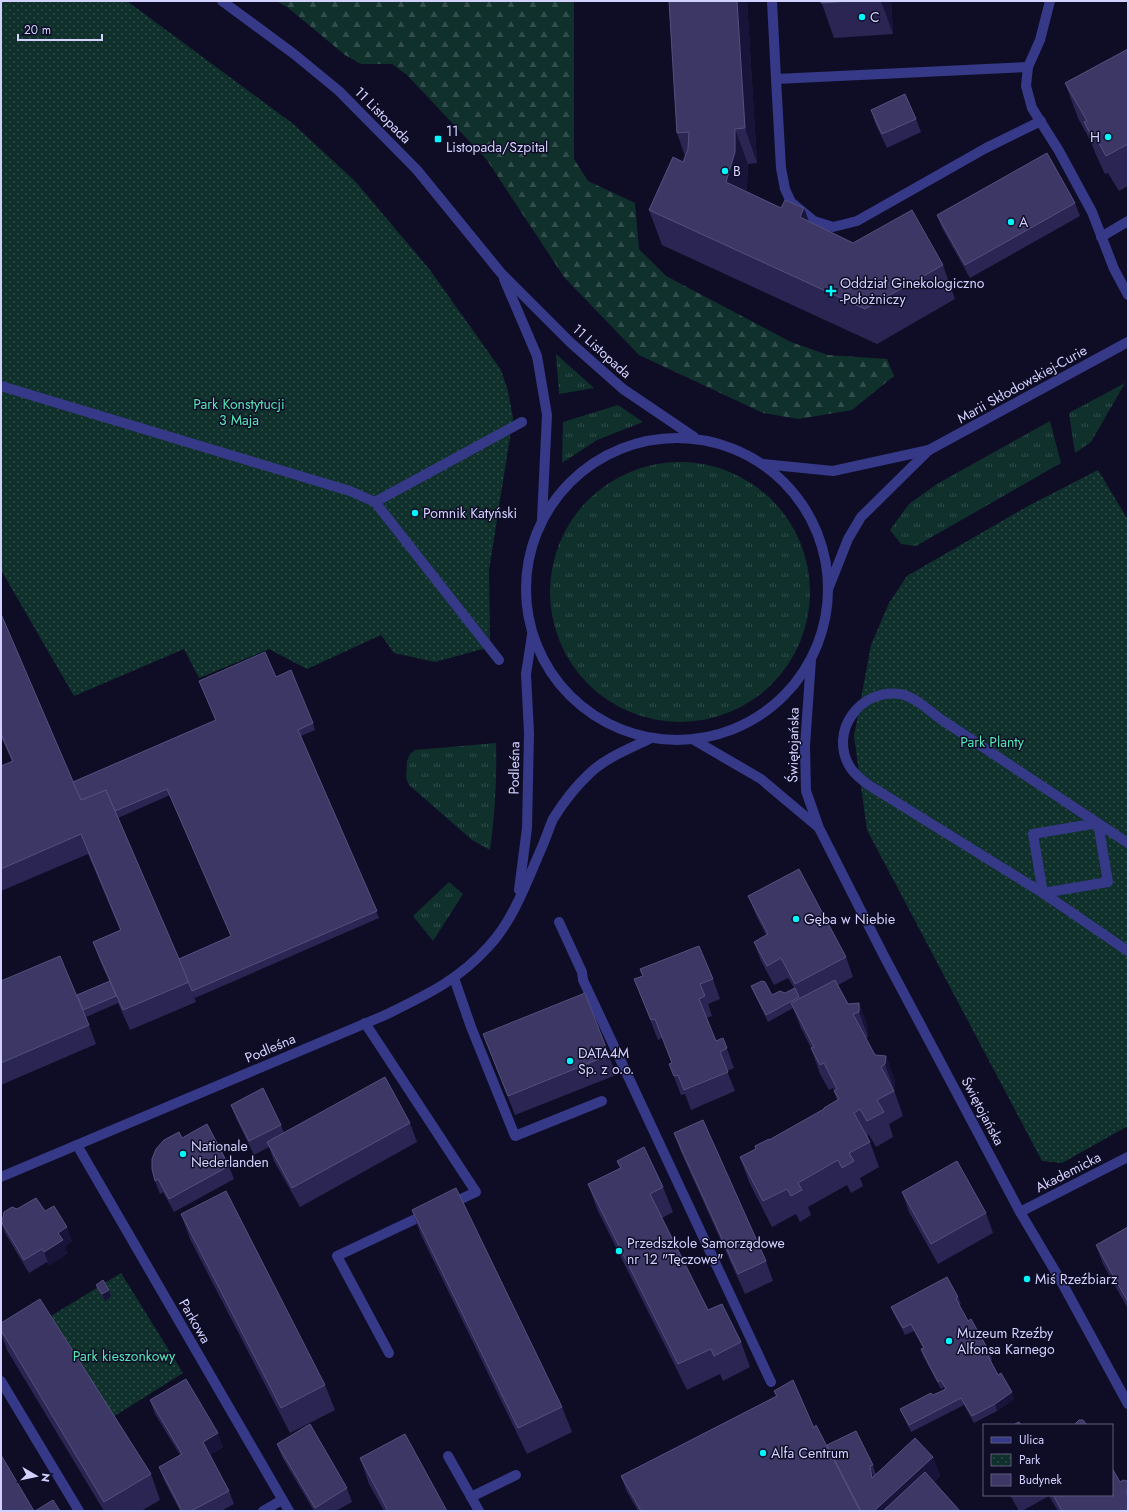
<svg xmlns="http://www.w3.org/2000/svg" width="1129" height="1512" viewBox="0 0 1129 1512" font-family="Jost,sans-serif">
<style>
.grass{fill:url(#grass-tufts)}
.forest{fill:url(#forest-firs)}
.park{fill:url(#park-dots)}
.lines{fill:none;stroke-linecap:round;stroke-linejoin:round}
.service{stroke:#353987;stroke-width:10}
.pedestrian{stroke:#353987;stroke-width:10}
.minor{stroke:#353987;stroke-width:10}
.tertiary{stroke:#353987;stroke-width:10}
.wall{fill:#2b2554;fill-rule:evenodd}
.shaded-wall{fill:#181439}
.building{fill:#3d3766;stroke:#54507e}
.poi-dot{fill:#00f8fc;stroke:#0f0d25;stroke-width:1.5}
.labels{text-anchor:middle;stroke-width:3;stroke-linejoin:round;paint-order:stroke}
.poi-label{font-size:14px;fill:#d3d1ff;stroke:#0f0d25;text-anchor:start}
.street-label{font-size:14px;fill:#d3d1ff;stroke:#0f0d25}
.park-label{font-size:14px;fill:#56e6b6;stroke:#0f0d25}
</style>
<defs>
<pattern id="grass-tufts" width="24" height="20" patternUnits="userSpaceOnUse"><rect width="24" height="20" fill="#10302c"/><path d="M3 7l-1-3M5 7V3M7 7l1-3M15 17l-1-3M17 17v-4M19 17l1-3" fill="none" stroke="#324d4c"/></pattern>
<pattern id="forest-firs" width="22" height="20" patternUnits="userSpaceOnUse"><rect width="22" height="20" fill="#10302c"/><path d="M5 1l3.5 6h-7zM16 11l3.5 6h-7z" fill="#324d4c"/></pattern>
<pattern id="park-dots" width="8" height="8" patternUnits="userSpaceOnUse"><rect width="8" height="8" fill="#10302c"/><path d="M2 2h.1M6 6h.1" fill="none" stroke="#324d4c" stroke-width="1.8" stroke-linecap="round"/></pattern>
</defs>
<rect width="100%" height="100%" fill="#0f0d25"/>
<!-- grass -->
<g class="grass">
<polygon points="556,354 594,388 559,394"/>
<polygon points="1125,383 1091,442 1075,453 1069,413"/>
<polygon points="618,405 643,422 597,440 562,463 563,422"/>
<polygon points="1050,421 1061,463 916,546 901,544 890,530 909,504 937,484"/>
<circle cx="680" cy="592" r="130"/>
<path d="M496 743C497 779 495 814 490 850L472 840 409 785 406 778 407 761 410 754 415 750Z"/>
<polygon points="449,882 463,894 433,941 413,916"/>
</g>
<!-- forest -->
<polygon class="forest" points="276,1 574,1 574,159 588,181 635,203 639,249 666,276 791,342 828,355 887,359 894,376 852,410 799,419 763,413 639,355 564,277 487,160 407,75 392,64 361,64 345,55 287,7"/>
<!-- park -->
<g class="park">
<polygon points="1,1 127,1 292,123 355,181 430,270 501,370 508,391 513,418 489,570 490,647 435,662 394,653 381,635 307,669 269,649 199,678 184,649 74,696 1,570"/>
<polygon points="1098,470 1128,520 1128,1126 1062,1163 1042,1161 867,830 854,736 871,645 889,603 907,576 1028,506"/>
<polygon points="121,1273 183,1373 113,1417 51,1316"/>
</g>
<g class="lines">
<!-- service -->
<g class="service">
<polyline points="772,1 776,79 1028,67 1026,86 1032,108 1059,151 1092,212 1114,269 1128,295"/>
<polyline points="1028,67 1040,40 1050,1"/>
<polyline points="776,79 781,168 785,189 791,202 814,221 833,227 857,221 986,148 1041,121"/>
<polyline points="1101,237 1128,221"/>
<polyline points="559,922 582,972 583,980 771,1382"/>
<polyline points="454,978 471,1027 515,1136 602,1101"/>
<polyline points="1,1381 79,1511"/>
<polyline points="448,1456 479,1511"/>
<polyline points="471,1497 516,1475"/>
<polyline points="263,1511 282,1500"/>
</g>
<!-- pedestrian -->
<g class="pedestrian">
<polyline points="1,386 350,491 375,502 499,660"/>
<polyline points="375,502 522,422"/>
<polygon points="1098,823 1108,882 1043,893 1033,834"/>
<path d="M1128 843 942 720C929 711 916 697 900 694 861 688 828 731 850 767 854 774 861 779 867 784L1043 893 1128 951"/>
</g>
<!-- minor -->
<g class="minor">
<polyline points="519,890 527,828 529,733 526,674 532,635"/>
<polyline points="365,1023 476,1192 450,1204"/>
<polyline points="77,1145 289,1511"/>
<path d="M1 1177 383 1016C424 996 458 981 489 946 514 919 527 881 542 847 546 838 549 828 553 819 563 803 575 787 589 774 605 758 629 749 649 739"/>
<polyline points="1020,1212 1128,1157"/>
<polyline points="389,1353 337,1256 426,1214"/>
</g>
<!-- tertiary -->
<g class="tertiary">
<polyline points="222,1 294,54 339,91 417,170 501,273 571,343 623,389 694,437"/>
<polyline points="504,279 537,356 547,415 542,519"/>
<circle cx="677" cy="589" r="151"/>
<polyline points="763,464 833,471 929,450"/>
<polyline points="829,587 848,539 861,517 929,450 1128,342"/>
<polyline points="811,660 805,746 806,791 819,828 884,956 1020,1212 1061,1281 1128,1404"/>
<polyline points="694,740 761,779 818,827"/>
</g>
</g>
<!-- wall -->
<g class="wall">
<polygon points="747,1 757,163 748,164 747,187 746,191 853,243 943,265 955,299 877,344 662,245 649,210 683,162 685,156 677,133"/>
<polygon points="821,1 891,1 893,34 834,38"/>
<polygon points="1128,49 1128,186 1119,191 1108,173 1105,174 1097,157 1090,140 1078,118 1065,83"/>
<polygon points="871,110 916,119 921,132 887,148 875,123"/>
<polygon points="1075,203 1080,216 970,278 942,228 937,215"/>
<path d="M1 614 73 782 215 720 199 681 276 677 313 723 315 730 301 736 379 918 195 998 193 994 196 1002 130 1030 118 1003 86 1017 96 1044 1 1085V981L76 995 109 981 100 961 93 942 120 930 88 854 1 891V766L12 762 1 737ZM170 795 231 936 179 959 118 818Z"/>
<polygon points="748,896 846,957 853,977 838,985 848,1004 859,1003 868,1028 868,1037 866,1038 875,1055 886,1056 895,1081 894,1090 903,1116 889,1124 893,1137 876,1147 869,1135 867,1136 870,1142 879,1167 860,1178 863,1186 851,1193 847,1185 808,1207 811,1215 800,1222 796,1214 772,1227 749,1182 740,1157 755,1149 769,1140 824,1109 837,1100 833,1088 829,1090 820,1074 811,1048 801,1028 793,1008 768,1022 754,993 751,986 772,995 785,993 794,988 788,978 774,985 761,961 754,942 766,935 756,915"/>
<polygon points="634,979 713,979 720,999 708,1004 712,1016 706,1018 716,1041 723,1038 734,1068 727,1071 735,1091 691,1110 685,1094 681,1095 669,1064 672,1063 662,1038 658,1040"/>
<polygon points="483,1034 609,1055 616,1075 515,1115"/>
<polygon points="231,1105 281,1125 284,1133 410,1123 417,1142 300,1207 274,1161 269,1147 254,1155 236,1118"/>
<polygon points="674,1133 766,1261 773,1281 745,1294 681,1152"/>
<polygon points="182,1138 229,1166 234,1179 174,1212 163,1192 160,1194 155,1181"/>
<polygon points="617,1161 663,1187 673,1212 662,1218 708,1310 741,1342 750,1367 723,1381 720,1374 687,1390 597,1209 588,1184 620,1168"/>
<polygon points="902,1192 986,1213 993,1233 938,1264 909,1212"/>
<polygon points="17,1209 45,1211 72,1241 65,1246 67,1254 49,1265 47,1262 29,1273 5,1233 1,1222 1,1219"/>
<polygon points="412,1210 562,1407 572,1432 527,1454 421,1235"/>
<polygon points="181,1214 325,1385 335,1410 290,1433 190,1239"/>
<polygon points="1128,1227 1128,1309 1103,1264 1096,1245"/>
<polygon points="96,1285 111,1296 105,1301 99,1292"/>
<polygon points="958,1297 961,1304 959,1305 968,1321 990,1353 992,1360 990,1361 998,1375 1014,1399 997,1411 974,1423 964,1405 911,1432 903,1416 900,1409 933,1395 945,1389 944,1387 941,1389 923,1356 921,1349 923,1348 914,1331 905,1335 894,1314 891,1307"/>
<polygon points="1,1323 151,1474 160,1500 141,1511 104,1511 7,1350 1,1333"/>
<polygon points="774,1391 814,1428 828,1447 873,1465 876,1475 933,1457 940,1476 934,1482 960,1511 638,1511 626,1490 621,1476 776,1396"/>
<polygon points="150,1400 223,1447 210,1455 229,1491 234,1504 221,1511 180,1511 164,1480 159,1467 180,1455 155,1414"/>
<polygon points="277,1444 347,1488 352,1502 336,1511 314,1511 282,1457"/>
<polygon points="360,1458 447,1511 384,1511 369,1484"/>
<polygon points="1120,1482 1128,1511 1058,1511 1049,1496 1022,1511 1019,1511 1010,1495 1112,1495"/>
</g>
<!-- shaded-wall -->
<g class="shaded-wall">
<polygon points="737,1 747,1 757,163 745,128"/>
<polygon points="881,1 891,1 893,34"/>
<polygon points="735,129 748,164 747,187 738,217 726,182"/>
<polygon points="804,208 817,243 800,217"/>
<polygon points="859,1003 868,1028 868,1037 859,1012"/>
<polygon points="886,1056 895,1081 894,1090 885,1064"/>
<polygon points="67,1227 72,1241 65,1246 67,1254 49,1265 44,1252 58,1233"/>
<polygon points="109,1290 111,1296 105,1301 102,1294"/>
<polygon points="1012,1392 1014,1399 997,1411 995,1404"/>
<polygon points="218,1433 223,1447 208,1456 203,1442"/>
<polygon points="933,1457 940,1476 903,1511 874,1511"/>
<polygon points="870,1466 877,1486 872,1478"/>
<polygon points="1128,1489 1128,1498 1126,1492"/>
</g>
<!-- building -->
<g class="building">
<polygon points="669,1 737,1 745,128 735,129 735,152 726,182 781,208 785,200 804,208 800,217 853,243 912,210 943,265 865,309 649,210 673,157 683,162 688,149 689,132 677,133"/>
<polygon points="821,1 850,1 821,3"/>
<polygon points="1128,49 1128,144 1106,156 1096,138 1093,139 1084,122 1087,121 1065,83"/>
<polygon points="905,94 916,119 882,134 871,110"/>
<polygon points="1047,153 1075,203 965,265 937,215"/>
<polygon points="1,614 81,800 106,790 189,982 123,1010 93,942 121,930 81,834 1,869 1,766 13,761 1,734"/>
<polygon points="265,652 276,677 291,670 313,723 298,730 377,911 192,991 179,959 231,936 167,789 115,811 106,790 81,800 73,782 216,720 199,681"/>
<polygon points="799,869 846,957 795,984 781,958 767,966 754,942 768,934 748,896"/>
<polygon points="699,946 713,979 700,984 705,996 699,999 716,1041 723,1038 727,1048 720,1052 728,1072 684,1090 678,1075 674,1076 669,1064 672,1063 655,1019 651,1020 634,979 643,976 640,969"/>
<polygon points="60,956 89,1025 1,1063 1,981"/>
<polygon points="835,980 848,1004 859,1003 859,1012 853,1014 875,1055 886,1056 885,1064 881,1067 894,1091 877,1100 884,1112 867,1121 860,1109 854,1113 870,1142 849,1153 854,1161 842,1168 838,1160 798,1183 802,1190 791,1196 787,1189 763,1201 740,1157 756,1149 755,1146 769,1139 769,1140 824,1109 824,1108 839,1099 834,1091 837,1089 824,1063 820,1065 811,1048 814,1047 791,1003"/>
<polygon points="110,981 116,996 83,1010 77,995"/>
<polygon points="762,981 765,982 772,995 780,991 785,993 795,988 799,997 766,1015 751,986"/>
<polygon points="585,993 609,1055 508,1096 483,1034"/>
<polygon points="385,1077 410,1123 292,1188 267,1142"/>
<polygon points="263,1088 281,1125 249,1141 231,1105"/>
<polygon points="703,1120 766,1261 738,1274 674,1133"/>
<polygon points="207,1124 229,1166 169,1199 158,1179 155,1181 152,1169 152,1159 156,1149 164,1140 179,1132 182,1138"/>
<polygon points="644,1147 663,1187 650,1194 708,1310 722,1304 741,1342 714,1356 711,1349 678,1364 588,1184 621,1168 617,1161"/>
<polygon points="957,1161 986,1213 931,1244 902,1192"/>
<polygon points="456,1188 562,1407 518,1428 412,1210"/>
<polygon points="226,1191 325,1385 281,1408 181,1214"/>
<polygon points="36,1198 45,1211 54,1206 67,1227 58,1233 63,1240 44,1252 42,1249 24,1260 1,1221 1,1219 3,1218 4,1212 12,1207 17,1209"/>
<polygon points="1128,1227 1128,1302 1096,1245"/>
<polygon points="947,1277 958,1297 956,1299 968,1321 971,1319 990,1353 987,1354 998,1375 1001,1373 1012,1392 995,1404 972,1416 961,1398 909,1425 900,1409 931,1393 933,1395 946,1389 941,1380 938,1382 921,1349 924,1348 911,1324 903,1328 891,1307"/>
<polygon points="103,1280 109,1290 102,1294 96,1285"/>
<polygon points="40,1299 151,1474 104,1502 1,1330 1,1323"/>
<polygon points="186,1379 218,1433 203,1442 229,1491 191,1511 182,1511 159,1467 182,1454 150,1400"/>
<polygon points="793,1380 814,1428 816,1425 860,1511 641,1511 621,1476 777,1396 774,1391"/>
<polygon points="1079,1420 1083,1420 1087,1425 1074,1425"/>
<polygon points="1019,1422 1021,1425 1013,1425"/>
<polygon points="310,1424 347,1488 315,1508 277,1444"/>
<polygon points="856,1431 873,1465 870,1466 872,1478 915,1438 933,1457 874,1511 861,1511 827,1445"/>
<polygon points="405,1434 447,1511 388,1511 360,1458"/>
<polygon points="1,1455 34,1511 1,1511"/>
<polygon points="1112,1468 1120,1482 1123,1480 1127,1481 1128,1484 1128,1489 1126,1492 1128,1496 1128,1511 1062,1511 1053,1495 1112,1495"/>
<polygon points="925,1472 960,1511 883,1511"/>
<polygon points="53,1500 60,1511 35,1511"/>
</g>
<!-- markers -->
<g class="poi-dot">
<circle cx="862" cy="17" r="4"/>
<circle cx="1108" cy="137" r="4"/>
<rect x="434" y="135" width="8" height="8" rx="2"/>
<circle cx="725" cy="171" r="4"/>
<circle cx="1011" cy="222" r="4"/>
<path d="M829 285h4v4h4v4h-4v4h-4v-4h-4v-4h4z"/>
<circle cx="415" cy="513" r="4"/>
<circle cx="796" cy="919" r="4"/>
<circle cx="570" cy="1061" r="4"/>
<circle cx="183" cy="1154" r="4"/>
<circle cx="619" cy="1251" r="4"/>
<circle cx="1027" cy="1279" r="4"/>
<circle cx="949" cy="1341" r="4"/>
<circle cx="763" cy="1453" r="4"/>
</g>
<g class="labels">
<!-- poi labels -->
<g class="poi-label">
<text x="870" y="22">C</text>
<text x="446" y="136">11<tspan x="446" dy="16">Listopada/Szpital</tspan></text>
<text x="1100" y="142" text-anchor="end">H</text>
<text x="733" y="176">B</text>
<text x="1019" y="227">A</text>
<text x="840" y="288">Oddział Ginekologiczno<tspan x="840" dy="16">-Położniczy</tspan></text>
<text x="423" y="518">Pomnik Katyński</text>
<text x="804" y="924">Gęba w Niebie</text>
<text x="578" y="1058">DATA4M<tspan x="578" dy="16">Sp. z o.o.</tspan></text>
<text x="191" y="1151">Nationale<tspan x="191" dy="16">Nederlanden</tspan></text>
<text x="627" y="1248">Przedszkole Samorządowe<tspan x="627" dy="16">nr 12 "Tęczowe"</tspan></text>
<text x="1035" y="1284">Miś Rzeźbiarz</text>
<text x="957" y="1338">Muzeum Rzeźby<tspan x="957" dy="16">Alfonsa Karnego</tspan></text>
<text x="771" y="1458">Alfa Centrum</text>
</g>
<!-- street labels -->
<g class="street-label">
<text transform="translate(383 115) rotate(45)" y="5">11 Listopada</text>
<text transform="translate(602 351) rotate(42)" y="5">11 Listopada</text>
<text transform="translate(1022 384) rotate(-29)" y="5">Marii Skłodowskiej-Curie</text>
<text transform="translate(793 745) rotate(-89)" y="5">Świętojańska</text>
<text transform="translate(514 768) rotate(-89)" y="5">Podleśna</text>
<text transform="translate(270 1048) rotate(-23)" y="5">Podleśna</text>
<text transform="translate(983 1111) rotate(62)" y="5">Świętojańska</text>
<text transform="translate(1068 1172) rotate(-27)" y="5">Akademicka</text>
<text transform="translate(195 1321) rotate(60)" y="5">Parkowa</text>
</g>
<!-- park labels -->
<g class="park-label">
<text x="239" y="409">Park Konstytucji<tspan x="239" dy="16">3 Maja</tspan></text>
<text x="992" y="747">Park Planty</text>
<text x="124" y="1361">Park kieszonkowy</text>
</g>
</g>
<!-- border -->
<rect width="1129" height="1512" fill="none" stroke="#d3d1ff" stroke-width="4"/>
<!-- legend -->
<rect x="983" y="1424" width="130" height="72" fill="#0f0d25" stroke="#5d5b7c"/>
<rect x="991" y="1437" width="20" height="6" fill="#353987" stroke="#5d5b7c"/>
<text x="1019" y="1444" font-size="12" fill="#d3d1ff">Ulica</text>
<rect x="991" y="1454" width="20" height="12" fill="url(#park-dots)" stroke="#5d5b7c"/>
<text x="1019" y="1464" font-size="12" fill="#d3d1ff">Park</text>
<rect x="991" y="1474" width="20" height="12" fill="#3d3766" stroke="#5d5b7c"/>
<text x="1019" y="1484" font-size="12" fill="#d3d1ff">Budynek</text>
<!-- north arrow -->
<g transform="translate(36 1476) rotate(99)" stroke="#0f0d25" stroke-width="3" paint-order="stroke">
<path d="M0-3L7 15L0 10L-7 15Z" fill="#d3d1ff"/>
<text y="-6" font-size="11" font-weight="bold" text-anchor="middle" fill="#d3d1ff">N</text>
</g>
<!-- scale -->
<path d="M18 34v6h84v-6" fill="none" stroke="#d3d1ff" stroke-width="2"/>
<text x="24" y="34" font-size="12" fill="#d3d1ff" stroke="#0f0d25" stroke-width="3" paint-order="stroke">20 m</text>
</svg>
